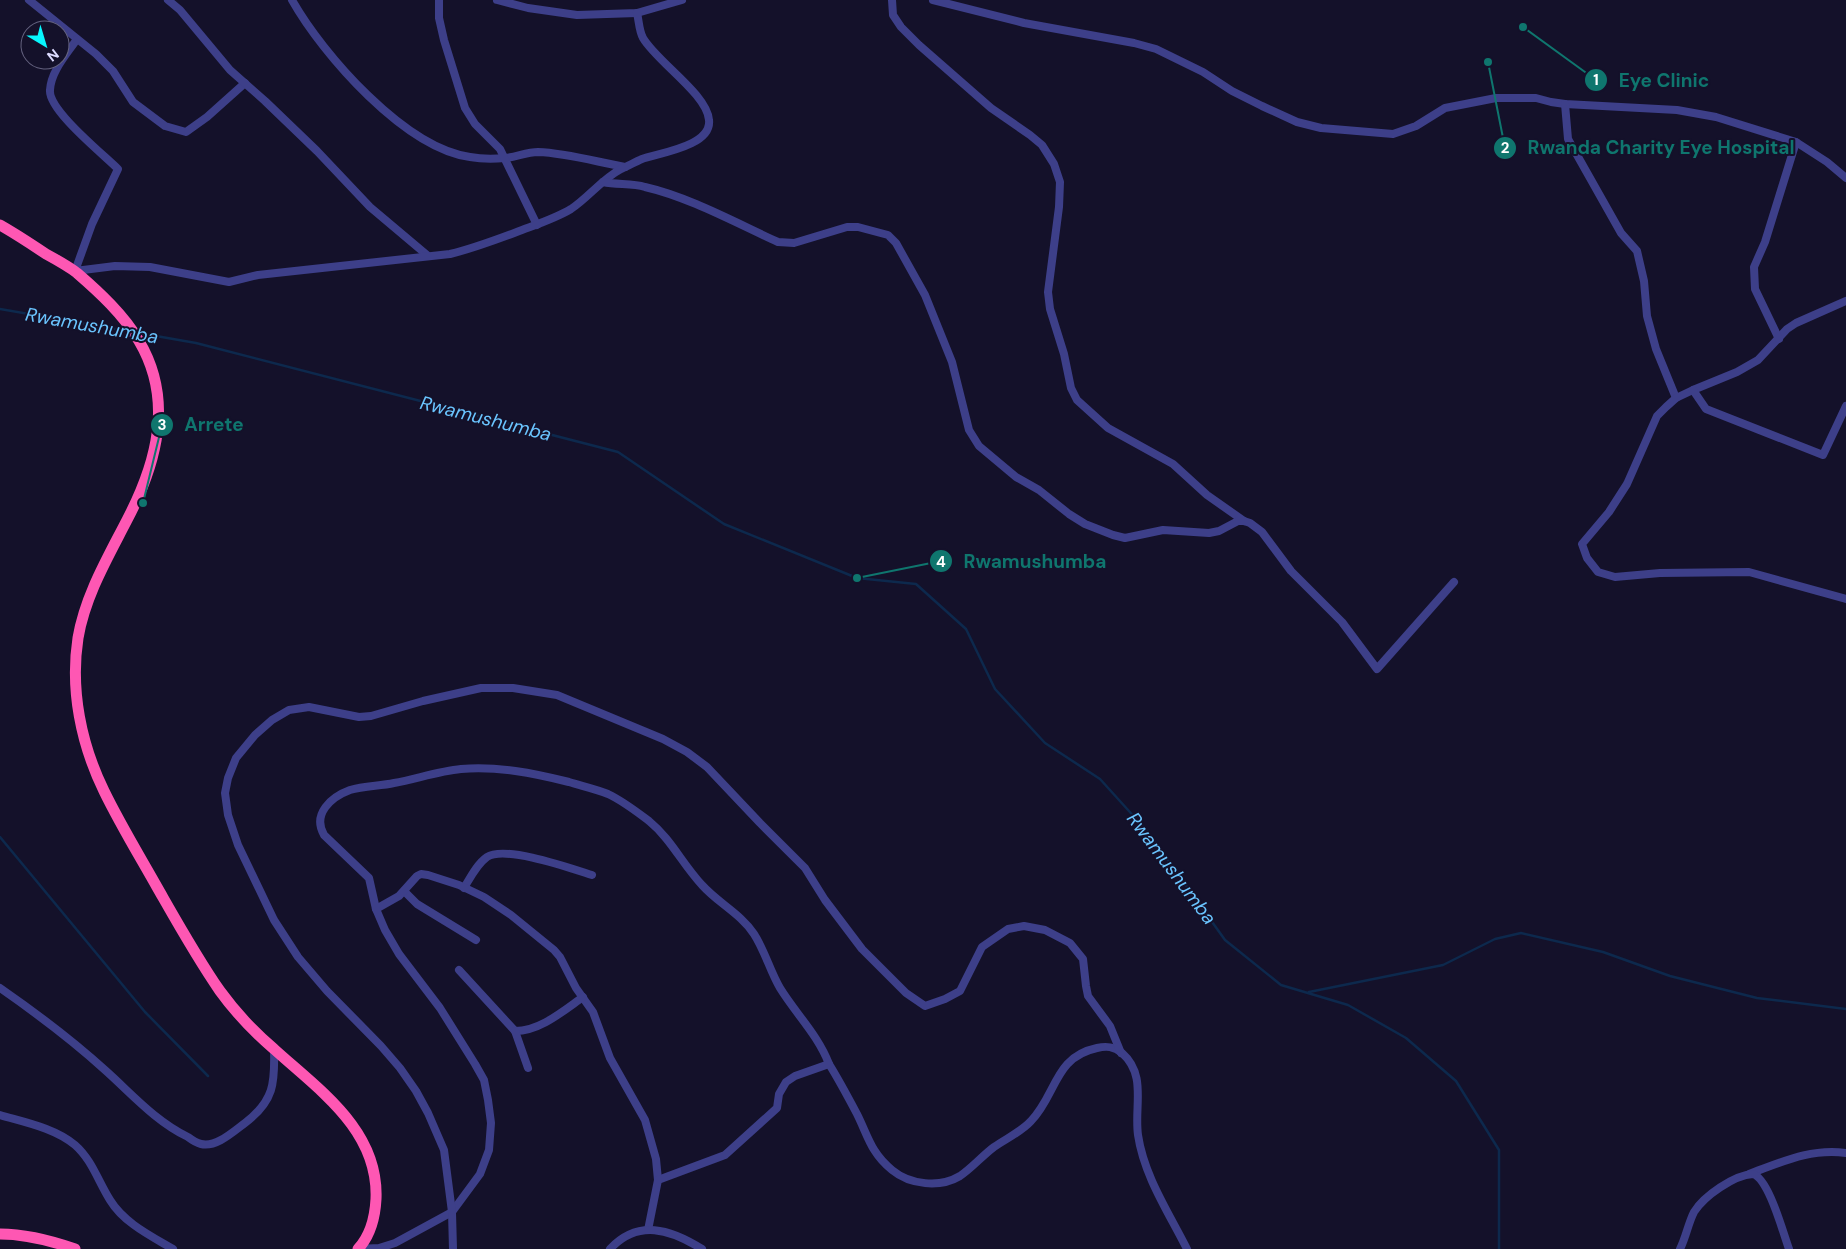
<svg xmlns="http://www.w3.org/2000/svg" width="1846" height="1249" viewBox="0 0 1846 1249" font-family="'DM Sans',sans-serif">
<style>
.lines{fill:none;stroke-linecap:round;stroke-linejoin:round}
.stream{stroke:#0d294d;stroke-width:2.5}
.minor{stroke:#3d3f89;stroke-width:8}
.highway{stroke:#fe57b3;stroke-width:11}
.labels{text-anchor:middle;stroke-width:4;stroke-linejoin:round;paint-order:stroke}
.water-label{font-size:19px;font-style:italic;fill:#6ac4fe;stroke:#14112a}
.leader{fill:none;stroke:#0f766e;stroke-width:2}
.callout-dot{fill:#0f766e;stroke:#14112a;stroke-width:2}
.mark-label{font-size:15px;text-anchor:middle;font-weight:bold;fill:#fff}
.callout-label{font-size:19px;text-anchor:middle;font-weight:bold;fill:#0f766e;stroke:#14112a;stroke-width:4;stroke-linejoin:round;paint-order:stroke}
</style>
<rect width="100%" height="100%" fill="#14112a"/>
<g class="lines">
<!-- stream -->
<g class="stream">
<polyline points="0,309 127,331"/>
<polyline points="139,333 196,343 618,452 724,524 857,578 916,584 966,629 995,689 1045,743 1100,779 1147,831 1225,940 1281,985 1348,1005 1406,1038 1456,1081 1499,1150 1499,1249"/>
<polyline points="0,837 145,1012 208,1076"/>
<polyline points="1309,992 1443,965 1495,939 1521,933 1603,952 1670,976 1757,998 1846,1009"/>
</g>
<!-- minor -->
<g class="minor">
<polyline points="29,0 96,54 113,71 133,102 165,126 186,132 207,117 245,83"/>
<polyline points="168,0 180,10 230,70 265,101 317,151 370,207 427,255"/>
<path d="M292 0C323 55 405 148 470 157 481 159 494 159 505 158 516 157 527 152 538 152 567 153 597 162 625 167"/>
<polyline points="439,0 439,18 444,40 465,108 475,124 500,149 537,225"/>
<polyline points="497,0 528,8 577,15 637,13 682,0"/>
<polyline points="892,0 893,15 901,27 919,45 991,108 1030,135 1042,145 1054,164 1060,182 1059,207 1048,292 1050,309 1064,354 1071,388 1077,400 1108,428 1173,464 1207,495 1244,521"/>
<polyline points="933,0 1024,23 1134,43 1156,49 1203,72 1232,91 1262,106 1297,122 1321,128 1393,134 1416,126 1445,108 1496,98 1536,98 1551,102 1565,104 1677,110 1716,117 1796,142 1827,162 1846,178"/>
<path d="M77 39C67 54 51 71 50 90 48 110 103 154 118 169L92 224 75 271 115 266 150 267 229 282 258 275 450 254C475 248 498 239 522 230 538 224 556 218 571 209 589 197 602 179 621 169 628 166 635 162 642 159 659 153 712 146 709 120 707 94 657 62 643 38 639 31 639 21 637 13"/>
<polyline points="1565,104 1568,139 1621,233 1637,251 1644,281 1647,316 1656,349 1676,398"/>
<path d="M603 182C617 185 632 183 645 187 689 197 736 223 778 242L794 243 847 227H858L888 235 896 243 925 295 952 362 969 430 979 446 1016 477 1039 490 1069 514 1085 524 1113 535 1125 538 1163 530 1209 533 1219 531 1238 521H1244L1250 523 1262 532 1291 571 1342 622 1377 669 1454 582"/>
<polyline points="1846,301 1796,323 1787,329 1758,360 1737,372 1693,390 1676,398 1666,407 1657,416 1627,484 1609,512 1582,544 1587,558 1598,572 1615,577 1660,573 1749,572 1846,599"/>
<polyline points="1779,339 1755,289 1754,267 1765,242 1796,142"/>
<polyline points="1693,390 1706,409 1823,455 1846,406"/>
<path d="M464 888C470 878 477 864 487 857 505 845 570 868 592 875"/>
<polyline points="404,891 417,904 476,940"/>
<polyline points="376,909 399,896 417,876 421,874 428,875 459,885 484,897 511,915 554,950 560,957 576,988 593,1012 610,1058 645,1120 656,1159 658,1180"/>
<path d="M459 970 515 1031C540 1031 563 1011 583 997"/>
<path d="M0 988C36 1013 72 1040 105 1070 132 1094 155 1121 188 1137 192 1140 197 1143 201 1144 216 1148 234 1131 245 1123 274 1101 275 1083 274 1050"/>
<polyline points="515,1031 528,1068"/>
<path d="M829 1064C839 1080 848 1097 857 1114 868 1136 871 1153 892 1170 910 1185 940 1188 960 1176 972 1168 982 1156 994 1147 1007 1138 1021 1132 1031 1121 1057 1094 1054 1057 1097 1048 1106 1046 1114 1046 1122 1053 1147 1075 1134 1106 1138 1135 1144 1176 1169 1213 1187 1249"/>
<path d="M0 1115C24 1122 55 1128 75 1145 92 1160 98 1181 110 1200 124 1223 151 1236 173 1249"/>
<path d="M1749 1174C1782 1162 1811 1148 1846 1153"/>
<path d="M358 1249 379 1248 395 1243 452 1212 480 1174 489 1150 491 1123 488 1100 484 1080 475 1064 440 1008 399 954 385 930 376 909 369 878 324 835C312 814 331 797 350 790 364 786 380 786 394 783 416 779 439 771 461 769 498 766 533 773 569 782 582 786 596 789 608 794 623 801 637 812 649 821 671 839 683 865 702 885 718 903 741 914 754 934 765 951 770 971 780 988 796 1014 818 1035 829 1064L795 1076 786 1082 779 1094 777 1108 725 1155 658 1180 648 1230"/>
<polyline points="453,1249 452,1212 444,1150 428,1113 416,1091 400,1068 381,1046 327,991 298,957 274,920 238,845 228,815 225,793 228,778 236,758 255,735 272,720 289,710 309,707 359,717 371,716 423,701 481,688 513,688 557,695 663,739 687,752 707,767 760,823 805,868 825,900 862,949 906,993 925,1006 945,999 960,991 982,947 1008,929 1024,926 1045,930 1070,943 1083,959 1086,986 1088,996 1110,1026 1121,1053"/>
<path d="M610 1249C638 1219 670 1229 702 1249"/>
<path d="M1680 1249C1686 1237 1688 1224 1694 1212 1704 1196 1734 1175 1753 1174 1769 1179 1783 1233 1789 1249"/>
</g>
<!-- highway -->
<g class="highway">
<path d="M0 225C16 234 31 244 46 254 57 260 68 266 77 273 99 292 124 315 139 341 174 400 157 463 127 520 108 557 85 596 78 638 70 690 81 744 104 791 120 824 139 855 157 887 177 922 197 958 220 991 236 1013 254 1032 274 1049 319 1090 379 1130 376 1199 375 1218 371 1235 358 1249"/>
<path d="M0 1234C25 1234 52 1241 75 1249"/>
</g>
</g>
<g class="labels">
<!-- water labels -->
<g class="water-label">
<text transform="translate(92 325) rotate(10)" y="7">Rwamushumba</text>
<text transform="translate(486 418) rotate(14)" y="7">Rwamushumba</text>
<text transform="translate(1172 868) rotate(53)" y="7">Rwamushumba</text>
</g>
</g>
<!-- callouts -->
<path class="leader" d="M1523 27L1596 80M1488 62L1505 148M143 503L162 425M857 578L941 561"/>
<g class="callout-dot">
<circle cx="1523" cy="27" r="5"/>
<circle cx="1488" cy="62" r="5"/>
<circle cx="143" cy="503" r="5"/>
<circle cx="857" cy="578" r="5"/>
<circle cx="1596" cy="80" r="12"/>
<circle cx="1505" cy="148" r="12"/>
<circle cx="162" cy="425" r="12"/>
<circle cx="941" cy="561" r="12"/>
</g>
<g class="mark-label">
<text x="1596" y="85">1</text>
<text x="1505" y="153">2</text>
<text x="162" y="430">3</text>
<text x="941" y="567">4</text>
</g>
<g class="callout-label">
<text x="1664" y="87">Eye Clinic</text>
<text x="1661" y="154">Rwanda Charity Eye Hospital</text>
<text x="214" y="431">Arrete</text>
<text x="1035" y="568">Rwamushumba</text>
</g>
<!-- north arrow -->
<g transform="translate(45 45) rotate(142)"><circle r="24" fill="#14112a" stroke="#64627f"/>
<path d="M0-4L9 19L0 12L-9 19Z" fill="#08f6fd"/>
<text y="-8" font-size="14" font-weight="bold" text-anchor="middle" fill="#dcdbff">N</text>
</g>
</svg>
